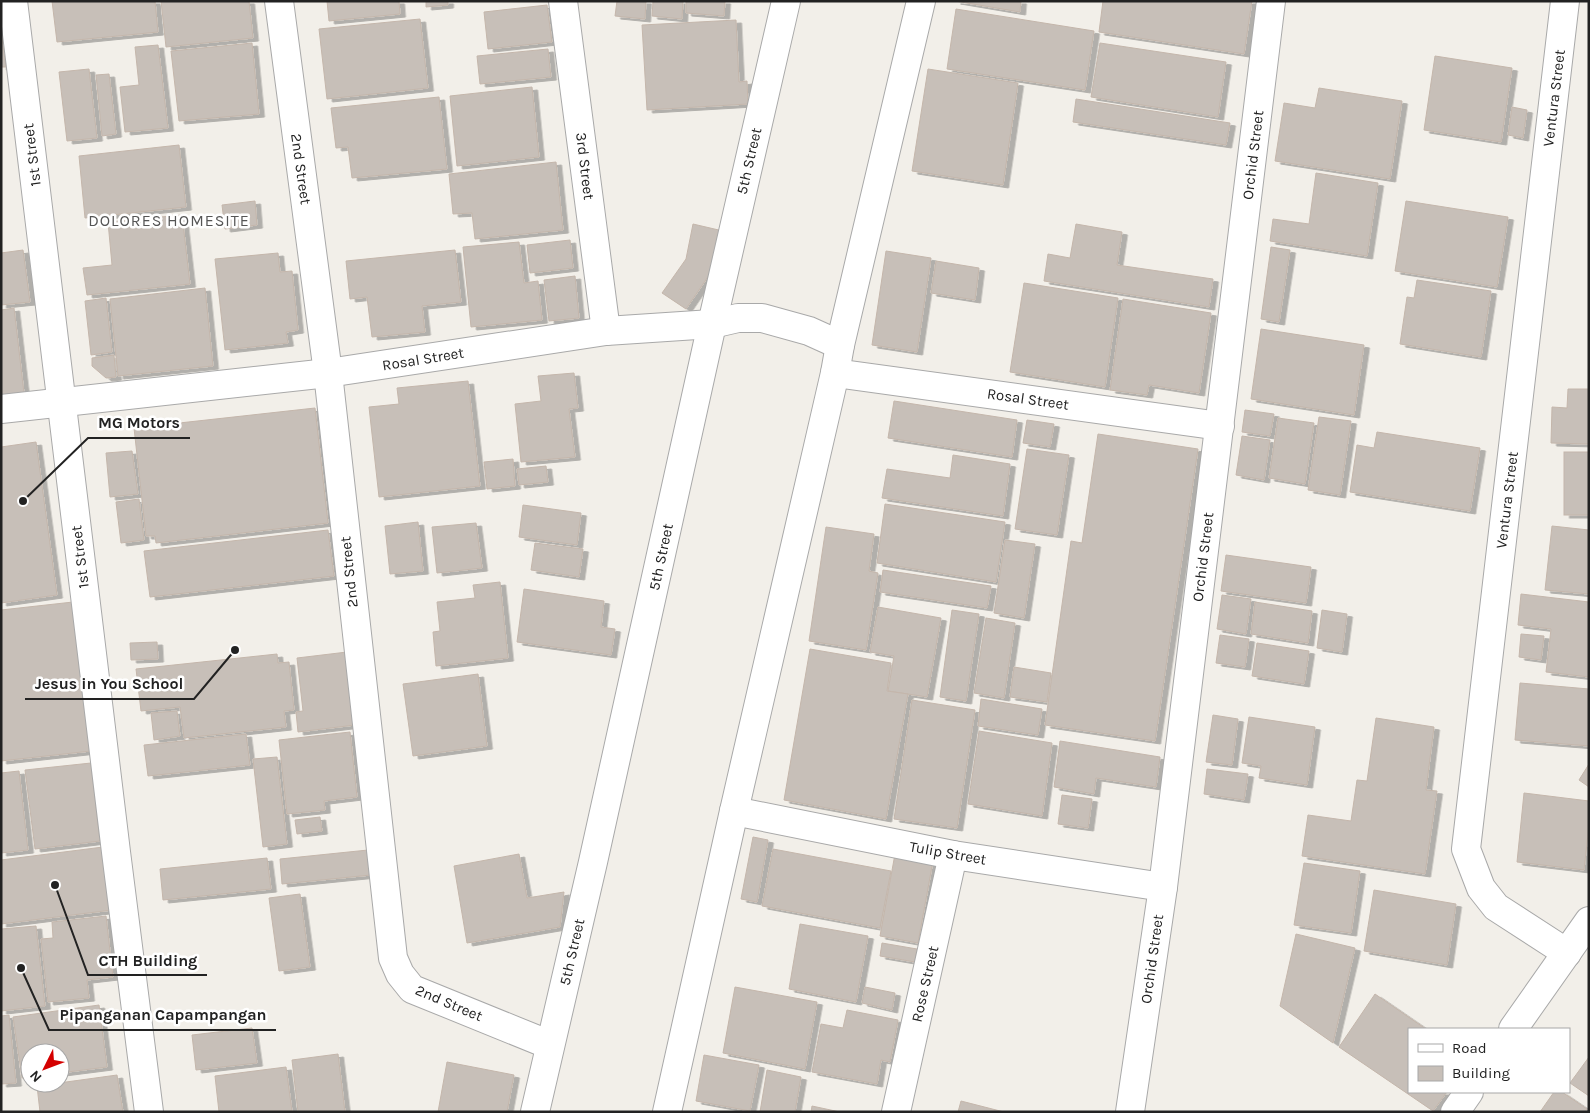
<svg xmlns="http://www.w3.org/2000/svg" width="1590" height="1113" viewBox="0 0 1590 1113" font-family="Karla,sans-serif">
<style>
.building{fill:#c7bfb8;stroke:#c4b6ab;filter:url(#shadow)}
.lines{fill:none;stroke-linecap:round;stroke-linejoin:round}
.minor-casing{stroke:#a9a9a9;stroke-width:30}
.minor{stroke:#fff;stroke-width:28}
.labels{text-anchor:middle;stroke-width:5;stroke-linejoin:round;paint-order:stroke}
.street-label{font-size:15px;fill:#222;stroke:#fff}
.neighbourhood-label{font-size:16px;letter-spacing:1px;fill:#555;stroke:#fff}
.leader{fill:none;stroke:#222;stroke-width:2}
.callout-dot{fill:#222;stroke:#fff;stroke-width:2}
.callout-label{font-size:16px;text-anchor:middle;font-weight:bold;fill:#222;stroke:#fff;stroke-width:5;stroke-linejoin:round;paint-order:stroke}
</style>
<defs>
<filter id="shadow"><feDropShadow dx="5.5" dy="3" stdDeviation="0" flood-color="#0004"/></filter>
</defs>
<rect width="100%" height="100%" fill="#f2efe9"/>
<!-- building -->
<g class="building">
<polygon points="52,1 155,1 158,32 57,42"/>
<polygon points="161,1 249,1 253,38 166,47"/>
<polygon points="327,1 399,1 400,14 329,21"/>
<polygon points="426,1 448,1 448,5 426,7"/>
<polygon points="617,1 646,1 645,19 615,16"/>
<polygon points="653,1 683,1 682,19 652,16"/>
<polygon points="686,1 725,1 724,16 686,13"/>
<polygon points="955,1 1021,1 1020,12"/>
<polygon points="1103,1 1252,1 1244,54 1099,32"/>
<polygon points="547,5 552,42 488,49 484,12"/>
<polygon points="956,9 1094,31 1085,90 947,69"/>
<polygon points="420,19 428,88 327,99 319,29"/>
<polygon points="736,20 739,82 747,81 748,104 647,110 642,25"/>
<polygon points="1,31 6,67 1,67"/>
<polygon points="252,43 259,114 179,121 171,51"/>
<polygon points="1100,43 1226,62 1218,117 1091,97"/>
<polygon points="158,45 168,128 125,132 120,87 139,85 135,47"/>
<polygon points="548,49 551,77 480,84 477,56"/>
<polygon points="1435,56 1512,68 1501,142 1424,130"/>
<polygon points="89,69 97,138 67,141 59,72"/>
<polygon points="928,69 1018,83 1003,185 912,171"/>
<polygon points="109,74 116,134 102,136 96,75"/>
<polygon points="532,87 539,157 457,166 450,96"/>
<polygon points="1319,88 1402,101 1390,179 1275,161 1284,103 1315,108"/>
<polygon points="439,97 447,169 352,178 348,147 336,148 331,108"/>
<polygon points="1076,99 1230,123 1226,145 1073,122"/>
<polygon points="1512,107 1527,110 1523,138 1508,135"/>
<polygon points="179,145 186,207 85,218 79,156"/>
<polygon points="556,162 563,230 475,239 472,213 453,214 449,174"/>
<polygon points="1316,173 1378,183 1367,256 1270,241 1273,219 1309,224"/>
<polygon points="255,201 257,225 225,229 222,205"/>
<polygon points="1406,201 1508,217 1497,287 1395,271"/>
<polygon points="182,215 190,284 87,295 83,268 112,265 108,222"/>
<polygon points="693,224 723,231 716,265 686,309 662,293 686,259"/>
<polygon points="1076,224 1122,232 1117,265 1213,279 1209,307 1044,281 1048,254 1070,258"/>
<polygon points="570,240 573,268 530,273 527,245"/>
<polygon points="519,242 524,283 538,281 542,320 471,327 463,247"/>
<polygon points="1271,247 1290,250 1279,322 1261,319"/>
<polygon points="23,250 30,302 1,305 1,253"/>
<polygon points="455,250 461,302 422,306 425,332 372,337 367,297 350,299 346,261"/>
<polygon points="886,251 931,258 917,352 872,345"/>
<polygon points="278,253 280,272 292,271 298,330 286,332 288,343 225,350 215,259"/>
<polygon points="936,261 979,268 975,300 931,293"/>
<polygon points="575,276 579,318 549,321 544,280"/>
<polygon points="1417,280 1491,291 1481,357 1400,344 1407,297 1414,298"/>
<polygon points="1024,283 1118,298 1105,387 1010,372"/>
<polygon points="205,288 213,366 118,376 110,299"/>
<polygon points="106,298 112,352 91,355 85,301"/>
<polygon points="1123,299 1211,313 1199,393 1149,385 1147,395 1110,390"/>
<polygon points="14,308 24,393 1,396 1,310"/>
<polygon points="1261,329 1364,345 1354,415 1251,399"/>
<polygon points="114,355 116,377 106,378 92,366 92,358"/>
<polygon points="574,373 578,408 569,409 575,457 521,462 515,404 541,401 538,376"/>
<polygon points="468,381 480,486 379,497 369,407 399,404 397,388"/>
<polygon points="1568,389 1589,389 1589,444 1551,443 1552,407 1567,408"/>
<polygon points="894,401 1017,420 1012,457 888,438"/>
<polygon points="315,408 328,523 156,543 155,536 146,536 134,428"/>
<polygon points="1245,410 1274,414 1270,436 1242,432"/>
<polygon points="1319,417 1351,421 1340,495 1308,490"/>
<polygon points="1278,418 1314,423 1305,484 1269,478"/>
<polygon points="1027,420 1054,424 1050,447 1023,443"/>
<polygon points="1377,432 1480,448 1470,511 1350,492 1357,445 1374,448"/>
<polygon points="1098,434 1198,449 1155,741 1045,725 1071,541 1082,543"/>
<polygon points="1242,436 1270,440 1264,480 1236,475"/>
<polygon points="36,442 57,595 1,603 1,447"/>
<polygon points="1027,449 1069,455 1057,535 1015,529"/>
<polygon points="132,451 138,494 110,497 106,453"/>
<rect x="1564" y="452" width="25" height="63"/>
<polygon points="953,455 1010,464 1003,516 882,498 887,469 950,478"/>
<polygon points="513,459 515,486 487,489 484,462"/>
<polygon points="546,466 548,482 519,485 517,469"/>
<polygon points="139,499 144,540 121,543 116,502"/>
<polygon points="885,504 1005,522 996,582 877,563"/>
<polygon points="523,505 581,513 577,545 519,537"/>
<polygon points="418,522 423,571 390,574 385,526"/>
<polygon points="476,523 482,568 437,573 432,527"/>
<polygon points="1552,526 1589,530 1589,594 1545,590"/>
<polygon points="826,527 874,534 869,571 878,573 866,650 809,641"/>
<polygon points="328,530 334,576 150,597 144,551"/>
<polygon points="1005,540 1035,544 1024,618 994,613"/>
<polygon points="535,543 583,549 579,577 531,570"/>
<polygon points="1226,555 1311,567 1306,603 1221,591"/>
<polygon points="883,570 991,586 987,608 880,592"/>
<polygon points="500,582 508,658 436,666 433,632 440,631 437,602 475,598 473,585"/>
<polygon points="524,589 604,601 601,627 615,629 611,655 517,642"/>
<polygon points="1521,594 1589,602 1589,677 1546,672 1551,629 1518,625"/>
<polygon points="1222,595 1251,599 1246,634 1217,629"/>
<polygon points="73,602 91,751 1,761 1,610"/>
<polygon points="1255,602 1312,611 1308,643 1251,634"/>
<polygon points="878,607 941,618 927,697 888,691 894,656 870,652"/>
<polygon points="952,610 979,614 966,701 940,697"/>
<polygon points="1322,610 1347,614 1342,652 1317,648"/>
<polygon points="986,618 1015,623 1004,698 974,693"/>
<polygon points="1521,634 1544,636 1541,660 1519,657"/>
<polygon points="1220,635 1249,639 1245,667 1216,663"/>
<polygon points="157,642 158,659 131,660 130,643"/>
<polygon points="1257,643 1309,651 1304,684 1252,676"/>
<polygon points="810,649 891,663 887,691 908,694 886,819 784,800"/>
<polygon points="347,652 355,725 298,732 296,712 303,711 297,658"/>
<polygon points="277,654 278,663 289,662 294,710 284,711 286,727 184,738 180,707 141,711 136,669"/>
<polygon points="1014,667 1051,673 1047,702 1010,697"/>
<polygon points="478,674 487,746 413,756 403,684"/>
<polygon points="1520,683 1589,689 1589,746 1515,740"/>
<polygon points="981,699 1042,709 1038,735 978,726"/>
<polygon points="912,700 975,710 957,828 894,819"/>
<polygon points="177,711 180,736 154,740 151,713"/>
<polygon points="1213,715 1238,719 1232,765 1206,762"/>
<polygon points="1249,717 1315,727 1307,785 1259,778 1261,766 1242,763"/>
<polygon points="1376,718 1434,727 1426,790 1437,791 1425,874 1302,856 1308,815 1351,821 1357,780 1367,781"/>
<polygon points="979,731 1052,743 1042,816 968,804"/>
<polygon points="350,732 357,797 324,801 325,810 287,814 279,740"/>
<polygon points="246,734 250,765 148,776 144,745"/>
<polygon points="1060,741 1160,757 1156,787 1096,778 1094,794 1054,787"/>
<polygon points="277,757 287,844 263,847 253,759"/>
<polygon points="91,763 100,841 35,849 25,770"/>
<polygon points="1589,764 1589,787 1579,780"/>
<polygon points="1207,769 1248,774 1244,800 1204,794"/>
<polygon points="19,771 28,850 1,853 1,773"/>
<polygon points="1524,793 1589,801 1589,825 1584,870 1517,862"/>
<polygon points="1062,795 1092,799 1088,828 1058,824"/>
<polygon points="320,817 322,831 297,834 295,820"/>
<polygon points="753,837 768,840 757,902 741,899"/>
<polygon points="103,847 112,910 1,924 1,860"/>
<polygon points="773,849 891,871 880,928 762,906"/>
<polygon points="368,850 371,875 282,884 280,859"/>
<polygon points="519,854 527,898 564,892 560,927 467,943 454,866"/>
<polygon points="895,854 933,861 918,943 880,936"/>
<polygon points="267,858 271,889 163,900 160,869"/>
<polygon points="1304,863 1360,871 1351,933 1294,925"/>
<polygon points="1374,890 1456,904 1447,965 1364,951"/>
<polygon points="300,894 310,967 279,971 269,898"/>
<polygon points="106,916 113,977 87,980 89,998 48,1002 41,939 53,938 52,922"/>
<polygon points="800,924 868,936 856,1002 789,989"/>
<polygon points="36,926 45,1006 1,1011 1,929"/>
<polygon points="1296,934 1355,948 1333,1043 1280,1006"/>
<polygon points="882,943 917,949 915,962 880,956"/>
<polygon points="735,987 817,1002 805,1069 723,1053"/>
<polygon points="865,987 895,993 892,1010 862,1003"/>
<polygon points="1375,994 1426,1029 1409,1029 1409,1092 1447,1092 1433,1111 1339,1047"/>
<polygon points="99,1005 107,1067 60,1073 60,1053 30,1053 30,1077 22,1078 13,1017"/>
<polygon points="847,1010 898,1020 890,1062 881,1060 877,1084 812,1072 821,1024 843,1028"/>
<polygon points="9,1015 16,1083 1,1084 1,1016"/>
<polygon points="252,1028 257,1063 196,1070 192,1035"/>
<polygon points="338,1054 345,1112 298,1112 292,1060"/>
<polygon points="704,1055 759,1065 750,1111 696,1101"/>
<polygon points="1589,1057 1589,1096 1570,1083"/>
<polygon points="447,1062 514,1075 507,1112 438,1112"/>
<polygon points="286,1067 292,1111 219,1112 215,1076"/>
<polygon points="767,1070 801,1077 795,1112 760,1112"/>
<polygon points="117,1075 123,1112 40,1112 37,1086"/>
<polygon points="1554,1092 1562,1092 1587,1109 1585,1112 1540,1112"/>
<polygon points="961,1101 1004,1112 958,1112"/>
<polygon points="812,1106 840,1112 811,1112"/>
</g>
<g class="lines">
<!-- minor casing -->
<g class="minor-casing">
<g id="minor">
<polyline points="13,1 116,852 149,1112"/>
<polyline points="279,1 328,373 393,958 400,974 412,989 550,1045"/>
<polyline points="563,1 606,331"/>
<polyline points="1565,1 1466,849 1481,888 1496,907 1567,953"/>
<polyline points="835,373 1220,426"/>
<polyline points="1,409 328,373 606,331 712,324 738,318 762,318 809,331 840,345"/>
<polyline points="734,811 953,855 1163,887"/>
<polyline points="1513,1029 1589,921"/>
<polyline points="535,1112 593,862 712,324 786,1"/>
<polyline points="667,1112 734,811 835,373 840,345 921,1"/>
<polyline points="896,1112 953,855"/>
<polyline points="1130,1112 1163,887 1271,1"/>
<polyline points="1455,1112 1469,1092"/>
</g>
</g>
<!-- minor -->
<use href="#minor" class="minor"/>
</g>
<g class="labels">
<!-- street labels -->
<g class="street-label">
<text transform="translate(1554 98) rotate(-83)" y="5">Ventura Street</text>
<text transform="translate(32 155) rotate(-97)" y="5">1st Street</text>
<text transform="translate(1253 155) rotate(-83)" y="5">Orchid Street</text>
<text transform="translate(749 161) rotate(-77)" y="5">5th Street</text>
<text transform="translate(585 166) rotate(83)" y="5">3rd Street</text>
<text transform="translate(301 169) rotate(82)" y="5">2nd Street</text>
<text transform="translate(423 359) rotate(-9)" y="5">Rosal Street</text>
<text transform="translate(1028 399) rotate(8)" y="5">Rosal Street</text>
<text transform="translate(1507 500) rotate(-83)" y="5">Ventura Street</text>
<text transform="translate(80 557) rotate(-97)" y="5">1st Street</text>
<text transform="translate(661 557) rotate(-78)" y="5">5th Street</text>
<text transform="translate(1203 557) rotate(-83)" y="5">Orchid Street</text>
<text transform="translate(349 572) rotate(-96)" y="5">2nd Street</text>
<text transform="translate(948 853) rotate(10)" y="5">Tulip Street</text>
<text transform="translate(572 952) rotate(-77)" y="5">5th Street</text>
<text transform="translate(1152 959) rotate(-82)" y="5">Orchid Street</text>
<text transform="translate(925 984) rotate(-77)" y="5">Rose Street</text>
<text transform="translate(449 1003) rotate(23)" y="5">2nd Street</text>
</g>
<!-- neighbourhood labels -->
<g class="neighbourhood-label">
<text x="169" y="226">DOLORES HOMESITE</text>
</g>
</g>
<!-- callouts -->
<path class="leader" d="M23 501L88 438H190M235 650L194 699H25M55 885L88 975H207M21 968L49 1030H276"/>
<g class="callout-dot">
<circle cx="23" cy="501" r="5"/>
<circle cx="235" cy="650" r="5"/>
<circle cx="55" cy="885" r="5"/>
<circle cx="21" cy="968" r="5"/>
</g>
<g class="callout-label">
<text x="139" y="428">MG Motors</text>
<text x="109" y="689">Jesus in You School</text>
<text x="148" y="966">CTH Building</text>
<text x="163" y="1020">Pipanganan Capampangan</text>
</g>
<!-- border -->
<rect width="1590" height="1113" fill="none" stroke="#222222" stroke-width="5"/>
<!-- legend -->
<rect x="1408" y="1028" width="162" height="65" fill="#ffffff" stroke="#a7a7a7"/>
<rect x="1418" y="1044" width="25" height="8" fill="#ffffff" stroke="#a7a7a7"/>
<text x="1452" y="1053" font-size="15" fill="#222222">Road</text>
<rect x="1418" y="1066" width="25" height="15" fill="#c7bfb8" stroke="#a7a7a7"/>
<text x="1452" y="1078" font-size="15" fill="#222222">Building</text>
<!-- north arrow -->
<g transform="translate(45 1068) rotate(228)"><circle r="24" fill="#ffffff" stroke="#a7a7a7"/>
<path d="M0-4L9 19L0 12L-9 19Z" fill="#d40000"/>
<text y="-8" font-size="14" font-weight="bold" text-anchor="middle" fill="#222222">N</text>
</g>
</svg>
